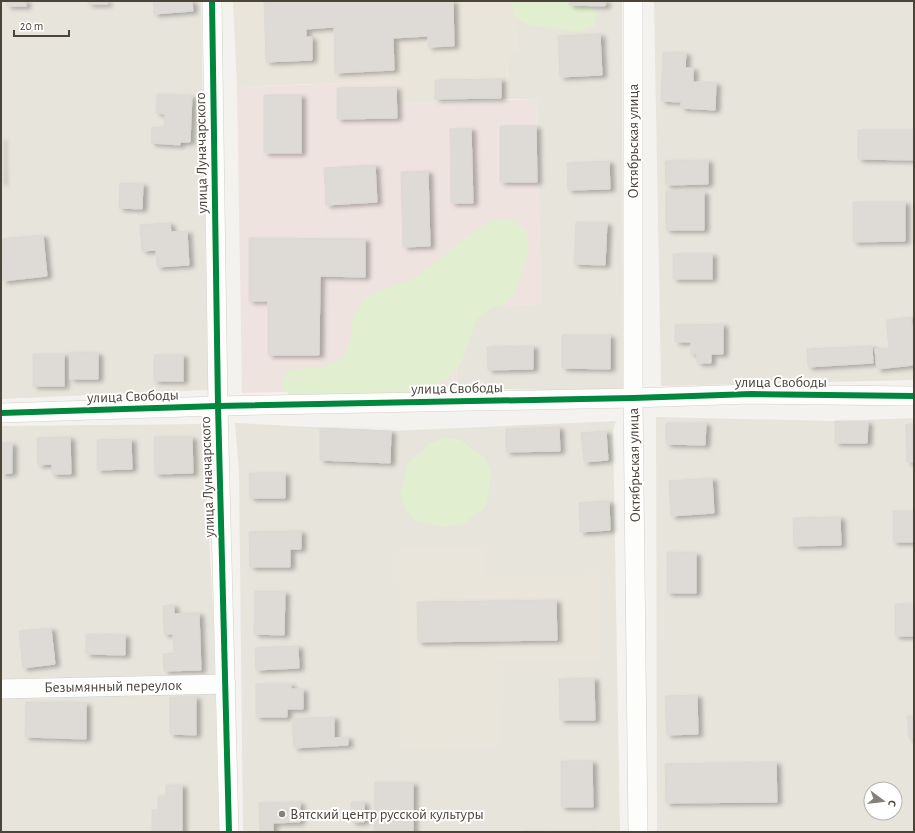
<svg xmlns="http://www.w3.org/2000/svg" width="915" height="833" viewBox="0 0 915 833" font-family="'Alegreya Sans',sans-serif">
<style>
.residential{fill:#e7e4dc;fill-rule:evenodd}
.education{fill:#eae5da}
.medical{fill:#eee3df}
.green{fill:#e1eecf}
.building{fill:#dedbd6;stroke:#dcd9d4;filter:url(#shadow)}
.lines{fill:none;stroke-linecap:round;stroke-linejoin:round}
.street-casing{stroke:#d2d0cb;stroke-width:20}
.street{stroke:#fdfdfc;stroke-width:19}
.cycleway-casing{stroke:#fff;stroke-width:8}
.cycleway{stroke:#00873e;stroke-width:6}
.poi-dot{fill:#868178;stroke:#fff;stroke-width:1.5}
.labels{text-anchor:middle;stroke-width:4;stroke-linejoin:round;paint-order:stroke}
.street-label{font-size:15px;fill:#4b4439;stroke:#fff}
.poi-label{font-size:15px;fill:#4b4439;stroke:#fff;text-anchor:start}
</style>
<defs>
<filter id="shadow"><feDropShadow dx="4.5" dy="2.5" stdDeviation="2" flood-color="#0004"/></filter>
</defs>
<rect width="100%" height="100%" fill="#f4f2ee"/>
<!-- residential -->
<g class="residential">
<polygon points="1,1 201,1 208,390 1,399"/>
<polygon points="515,1 622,1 623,392 457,388 455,306 541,304 537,99 508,99 507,51 517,51"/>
<polygon points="654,1 914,1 914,380 661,386"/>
<path d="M656 417 835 421 914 418V832H657ZM871 789H895V813H871Z"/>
<polygon points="616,421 613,431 620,832 243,832 239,472 235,423 391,431"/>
<polygon points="203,424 213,610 219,832 1,832 1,426"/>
</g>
<!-- education -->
<g class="education">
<polygon points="233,1 515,1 517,51 507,52 508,99 402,103 400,81 237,87"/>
<polygon points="485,549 486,577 599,575 600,659 497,660 498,746 401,747 399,550"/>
</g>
<!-- medical -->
<polygon class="medical" points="401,81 402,103 537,99 541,304 455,307 457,388 242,393 237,87"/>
<!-- green -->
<g class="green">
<polygon points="511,1 577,1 598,12 593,27 577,32 530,25 515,19"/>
<polygon points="496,220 513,220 526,229 529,244 526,260 516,291 505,303 490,309 477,319 461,364 451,376 436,385 406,393 290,396 280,383 290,370 322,367 335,362 347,352 353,320 359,306 370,295 415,278 481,226"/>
<polygon points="445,438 461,440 486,459 491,474 486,507 463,524 446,527 415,521 405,509 400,494 408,463 430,443"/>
</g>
<!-- building -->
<g class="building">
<rect x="7" y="1" width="19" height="5"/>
<rect x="88" y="1" width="19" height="3"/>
<polygon points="153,1 192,1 193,11 154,14"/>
<polygon points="264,1 453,1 454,46 428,47 428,36 393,38 394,70 335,73 334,27 306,29 306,37 312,37 312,60 266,62"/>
<polygon points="569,1 606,1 605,6 569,5"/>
<polygon points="600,34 602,75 560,77 558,36"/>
<polygon points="663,52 686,53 685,68 693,68 693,82 716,83 715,110 681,108 681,102 661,101"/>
<polygon points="501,79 501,98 435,99 435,80"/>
<polygon points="396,87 397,118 337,119 337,88"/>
<polygon points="157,94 192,96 190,142 180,142 180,145 151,143 152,127 164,128 165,114 156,113"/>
<rect x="264" y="95" width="37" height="58"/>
<polygon points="500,126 536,126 537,182 500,182"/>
<polygon points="471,128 473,203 451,203 450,129"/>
<polygon points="858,130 914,130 914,160 858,159"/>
<polygon points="1,137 2,183 1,183"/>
<polygon points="708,160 708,184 666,185 665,161"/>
<polygon points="609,161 610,189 568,190 567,163"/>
<polygon points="375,165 377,202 326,205 324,168"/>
<polygon points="428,171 430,246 403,247 401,172"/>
<polygon points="120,183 143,184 142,209 119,208"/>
<polygon points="666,191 704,192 704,230 666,230"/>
<polygon points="853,202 905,202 905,241 853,242"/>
<polygon points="576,222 607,223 605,265 574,264"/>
<polygon points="170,223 171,232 187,231 189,265 157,267 156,250 142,251 140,225"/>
<polygon points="43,235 47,276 3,281 1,261 1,239"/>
<polygon points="249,238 365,239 365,277 320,276 319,355 268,355 268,301 249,301"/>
<rect x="673" y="254" width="39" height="25"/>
<polygon points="911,317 914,339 914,365 877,369 875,349 889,348 886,320"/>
<polygon points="723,324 723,354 711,354 711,363 697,363 697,354 691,354 691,342 675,342 675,325"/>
<polygon points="562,335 610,335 610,369 562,368"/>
<polygon points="533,346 533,369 488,370 487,347"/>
<polygon points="872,346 873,363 808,367 807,349"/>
<polygon points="70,352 98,353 98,379 70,379"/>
<rect x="33" y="354" width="31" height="32"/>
<rect x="154" y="355" width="29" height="26"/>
<polygon points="835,421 868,422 867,443 835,443"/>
<polygon points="666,423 706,423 705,445 666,444"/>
<polygon points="906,424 914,424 914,462 907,462"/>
<polygon points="559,427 560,451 506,452 506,429"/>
<polygon points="320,428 391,431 390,463 320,460"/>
<polygon points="606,431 608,460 584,462 581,433"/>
<polygon points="70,437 71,474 52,474 52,464 38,465 37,438"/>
<polygon points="154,437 192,437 193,473 155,474"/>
<polygon points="131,439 132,469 97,470 97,440"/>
<polygon points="1,443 12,443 12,473 1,474"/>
<polygon points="249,473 285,473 285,498 250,498"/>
<polygon points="712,478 714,513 671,516 669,481"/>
<polygon points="609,501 610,530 580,532 579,503"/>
<rect x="893" y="511" width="21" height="31"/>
<polygon points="840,517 841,545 794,546 793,518"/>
<polygon points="301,531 301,549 290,549 290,567 250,567 249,532"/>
<polygon points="667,552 696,553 696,593 667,593"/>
<polygon points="255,591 285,592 284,635 254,634"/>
<polygon points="556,600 557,640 418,642 417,602"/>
<rect x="895" y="604" width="19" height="32"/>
<polygon points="174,605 174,614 199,613 201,670 164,671 163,654 174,653 173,634 164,634 163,606"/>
<polygon points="51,628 55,664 23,668 19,631"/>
<polygon points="86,634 125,635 125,655 86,654"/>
<polygon points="298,646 299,668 256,670 255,648"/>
<polygon points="594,678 595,720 560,720 559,679"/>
<polygon points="256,684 291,684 291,689 303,689 303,709 287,709 287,717 256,717"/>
<polygon points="697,695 698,734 667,735 665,696"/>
<polygon points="170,697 196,697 196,735 170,734"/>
<polygon points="26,702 86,703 86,739 25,737"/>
<polygon points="907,716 914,716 914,738 909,738"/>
<polygon points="334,717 334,738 348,737 348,745 294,748 292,719"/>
<polygon points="561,761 592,761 593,807 561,807"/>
<polygon points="776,762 777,802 666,803 665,764"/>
<polygon points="375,782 413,783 413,832 374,832"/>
<polygon points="166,785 182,785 182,832 152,832 152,810 158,810 158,796 166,796"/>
<polygon points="300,802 300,822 273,823 273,832 260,832 259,803"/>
<polygon points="351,802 364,802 364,822 352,822"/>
<polygon points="522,831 591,832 522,832"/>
</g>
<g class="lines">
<!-- street casing -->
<g class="street-casing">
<g id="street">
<polyline points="212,1 218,406 229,832"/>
<polyline points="633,1 633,398 638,832"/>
<polyline points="1,413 218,406 633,398 751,394 914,396"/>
<polyline points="1,689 226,684"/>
</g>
</g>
<!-- street -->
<use href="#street" class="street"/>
<!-- cycleway casing -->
<g class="cycleway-casing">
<g id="cycleway">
<polyline points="212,1 218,406 229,832"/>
<polyline points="1,413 218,406 633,398 751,394 914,396"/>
</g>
</g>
<!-- cycleway -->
<use href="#cycleway" class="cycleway"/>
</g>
<!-- markers -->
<circle class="poi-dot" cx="282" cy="814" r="4"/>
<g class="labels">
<!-- street labels -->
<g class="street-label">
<text transform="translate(633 141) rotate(-90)" y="5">Октябрьская улица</text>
<text transform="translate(201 153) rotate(-91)" y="5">улица Луначарского</text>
<text x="781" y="387">улица Свободы</text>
<text transform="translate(457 388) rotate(-1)" y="5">улица Свободы</text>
<text transform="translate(133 396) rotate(-2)" y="5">улица Свободы</text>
<text transform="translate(634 465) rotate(-91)" y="5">Октябрьская улица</text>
<text transform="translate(207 477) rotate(-92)" y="5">улица Луначарского</text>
<text transform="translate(113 686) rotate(-1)" y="5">Безымянный переулок</text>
</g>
<!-- poi labels -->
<g class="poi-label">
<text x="290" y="819">Вятский центр русской культуры</text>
</g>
</g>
<!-- border -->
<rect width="915" height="833" fill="none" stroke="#4b4439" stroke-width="4"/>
<!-- north arrow -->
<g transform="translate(883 801) rotate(105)"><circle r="19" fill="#ffffff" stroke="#b7b4b0"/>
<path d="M0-3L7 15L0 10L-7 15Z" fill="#868178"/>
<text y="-6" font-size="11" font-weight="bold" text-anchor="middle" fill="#4b4439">С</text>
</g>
<!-- scale -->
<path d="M14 30v6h55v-6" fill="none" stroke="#4b4439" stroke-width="2"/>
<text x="20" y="30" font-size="12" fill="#4b4439" stroke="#ffffff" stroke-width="3" paint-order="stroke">20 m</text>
</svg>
